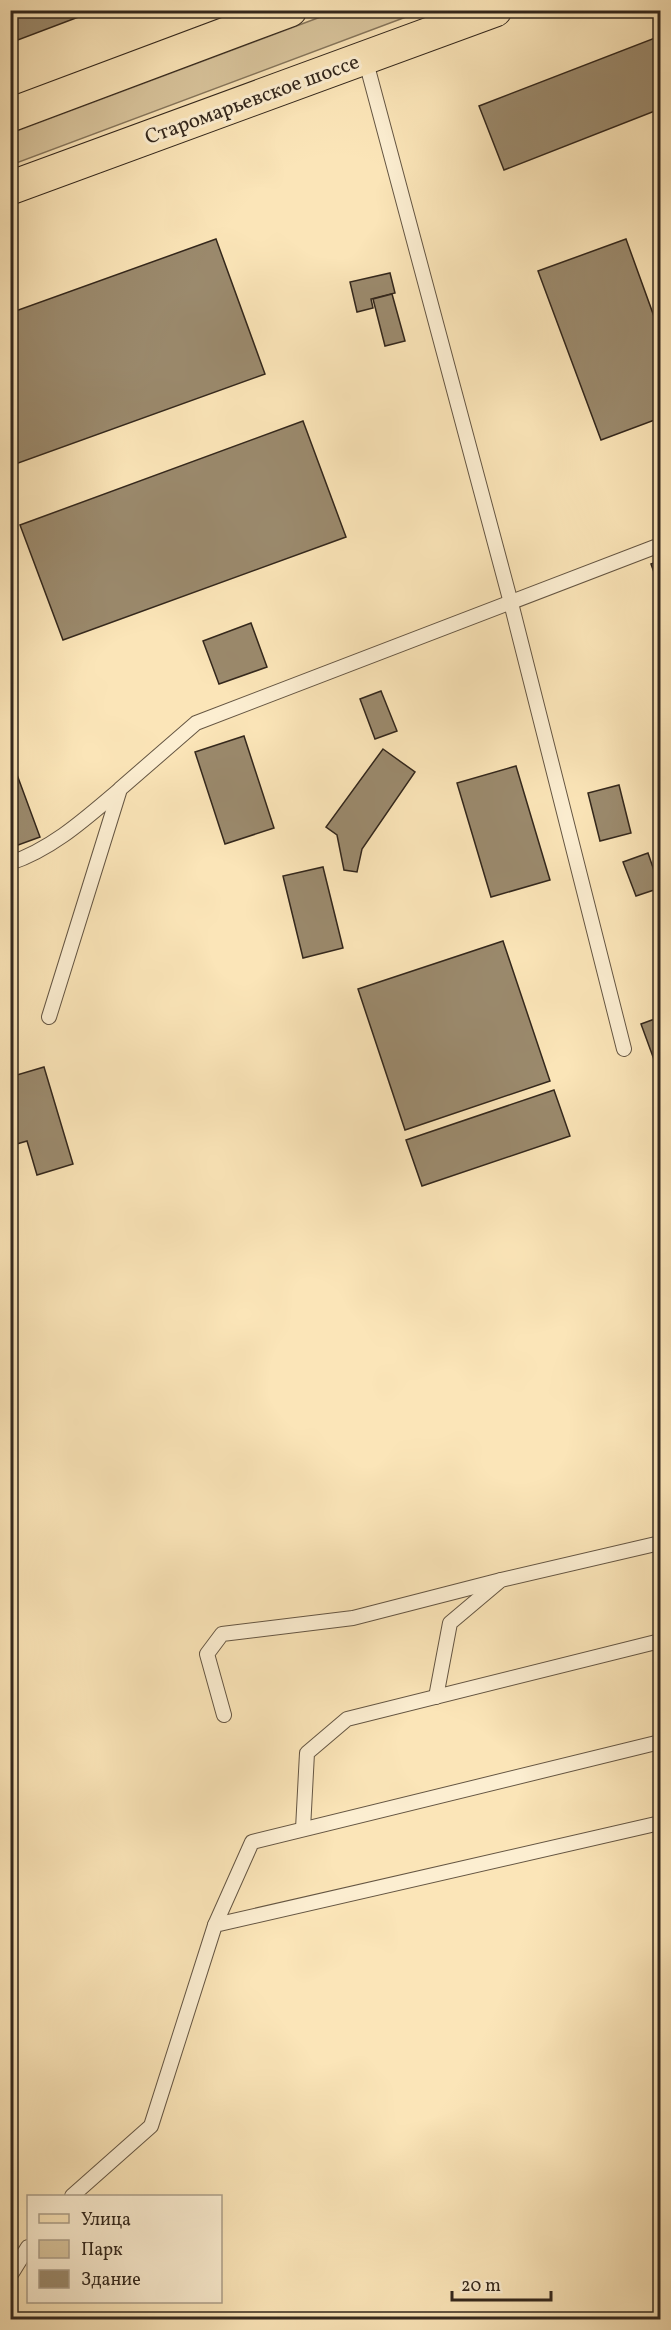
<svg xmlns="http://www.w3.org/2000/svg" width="671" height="2330" viewBox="0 0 671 2330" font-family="Vollkorn,serif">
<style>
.green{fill:#d9c59d;stroke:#86765c;stroke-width:1.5}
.building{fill:#9b8a6d;stroke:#33271c;stroke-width:1.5}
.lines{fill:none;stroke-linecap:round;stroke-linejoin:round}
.service-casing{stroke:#655643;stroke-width:16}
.primary-casing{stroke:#33271c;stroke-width:35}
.service{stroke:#fceed1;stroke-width:14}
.primary{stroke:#fbe5b8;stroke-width:33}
.labels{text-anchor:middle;stroke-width:6;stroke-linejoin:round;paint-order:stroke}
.street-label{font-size:21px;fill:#33271c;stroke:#fceed1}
</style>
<rect width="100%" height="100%" fill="#fbe5b8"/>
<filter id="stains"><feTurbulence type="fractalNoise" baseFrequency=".00333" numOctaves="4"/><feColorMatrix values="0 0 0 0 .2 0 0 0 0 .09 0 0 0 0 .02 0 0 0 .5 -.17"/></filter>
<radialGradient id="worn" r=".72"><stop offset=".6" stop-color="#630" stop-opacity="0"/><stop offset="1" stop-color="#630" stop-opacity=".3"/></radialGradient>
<!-- green -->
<polygon class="green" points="339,10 422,11 11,165 11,133"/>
<!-- building -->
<g class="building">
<polygon points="10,10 97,10 10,43"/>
<polygon points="660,36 660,109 504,170 479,106"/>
<polygon points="216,239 265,374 10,466 10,313"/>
<polygon points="626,239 660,333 660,418 601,440 538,271"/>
<polygon points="390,273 395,293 371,299 373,308 357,312 350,282"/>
<polygon points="392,294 405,341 385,346 373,299"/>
<polygon points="303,421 346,537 63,640 20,525"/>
<polygon points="660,561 660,589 651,564"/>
<polygon points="251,623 267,667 219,684 203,641"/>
<polygon points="381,691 397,731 375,739 360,699"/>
<polygon points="244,736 274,828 225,844 195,752"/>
<polygon points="383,749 415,772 362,849 357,872 344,870 337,835 326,827"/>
<polygon points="516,766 550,880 491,897 457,783"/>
<polygon points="16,772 40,837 10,848 10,774"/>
<polygon points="619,785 631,833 600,841 588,793"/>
<polygon points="648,853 660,888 636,896 623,862"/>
<polygon points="323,867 343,948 303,958 283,876"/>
<polygon points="503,941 550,1081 405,1130 358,989"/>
<polygon points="660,1017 660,1076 641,1024"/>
<polygon points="44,1067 73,1164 37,1175 27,1141 10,1146 10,1077"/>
<polygon points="554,1090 570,1136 422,1186 406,1140"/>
</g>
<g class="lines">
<!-- service casing -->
<g class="service-casing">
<g id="service">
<polyline points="365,58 511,603 624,1049"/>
<path d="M10 863C52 849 85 819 118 791"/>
<polyline points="49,1017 120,789 196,723 660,545"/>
<polyline points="436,1697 450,1623 501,1580 660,1543"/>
<polyline points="224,1715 207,1654 222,1634 353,1618 501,1580"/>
<polyline points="303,1829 307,1753 347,1719 660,1641"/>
<polyline points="215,1925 252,1842 660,1742"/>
<polyline points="72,2196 151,2126 215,1925 660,1823"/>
<polyline points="10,2276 28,2247"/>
</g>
</g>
<!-- primary casing -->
<g class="primary-casing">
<g id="primary">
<polyline points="10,115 290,10"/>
<polyline points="10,188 495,10"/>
</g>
</g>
<!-- service -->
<use href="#service" class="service"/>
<!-- primary -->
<use href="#primary" class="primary"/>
</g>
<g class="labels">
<!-- street labels -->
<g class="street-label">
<text transform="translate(252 99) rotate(-20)" y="7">Старомарьевское шоссе</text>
</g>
</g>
<!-- margin -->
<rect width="671" height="2330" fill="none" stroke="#fbe5b8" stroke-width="36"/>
<rect x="12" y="12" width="647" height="2306" fill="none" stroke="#33271c" stroke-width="3"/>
<rect x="18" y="18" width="635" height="2294" fill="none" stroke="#33271c" stroke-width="1.5"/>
<!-- legend -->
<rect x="27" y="2195" width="195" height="108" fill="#fceed1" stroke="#ac9e89" stroke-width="1.5"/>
<rect x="39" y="2214" width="30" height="9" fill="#fbe5b8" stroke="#ac9e89" stroke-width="1.5"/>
<text x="81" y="2225" font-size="18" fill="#33271c">Улица</text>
<rect x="39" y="2240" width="30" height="18" fill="#d9c59d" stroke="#ac9e89" stroke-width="1.5"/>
<text x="81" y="2255" font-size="18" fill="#33271c">Парк</text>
<rect x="39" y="2270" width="30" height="18" fill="#9b8a6d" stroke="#ac9e89" stroke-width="1.5"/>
<text x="81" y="2285" font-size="18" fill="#33271c">Здание</text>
<!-- scale -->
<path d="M452 2291v9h99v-9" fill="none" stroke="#33271c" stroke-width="3"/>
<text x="461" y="2291" font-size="18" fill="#33271c" stroke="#fceed1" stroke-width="4.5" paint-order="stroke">20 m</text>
<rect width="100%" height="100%" filter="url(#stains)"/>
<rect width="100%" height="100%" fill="url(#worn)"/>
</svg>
